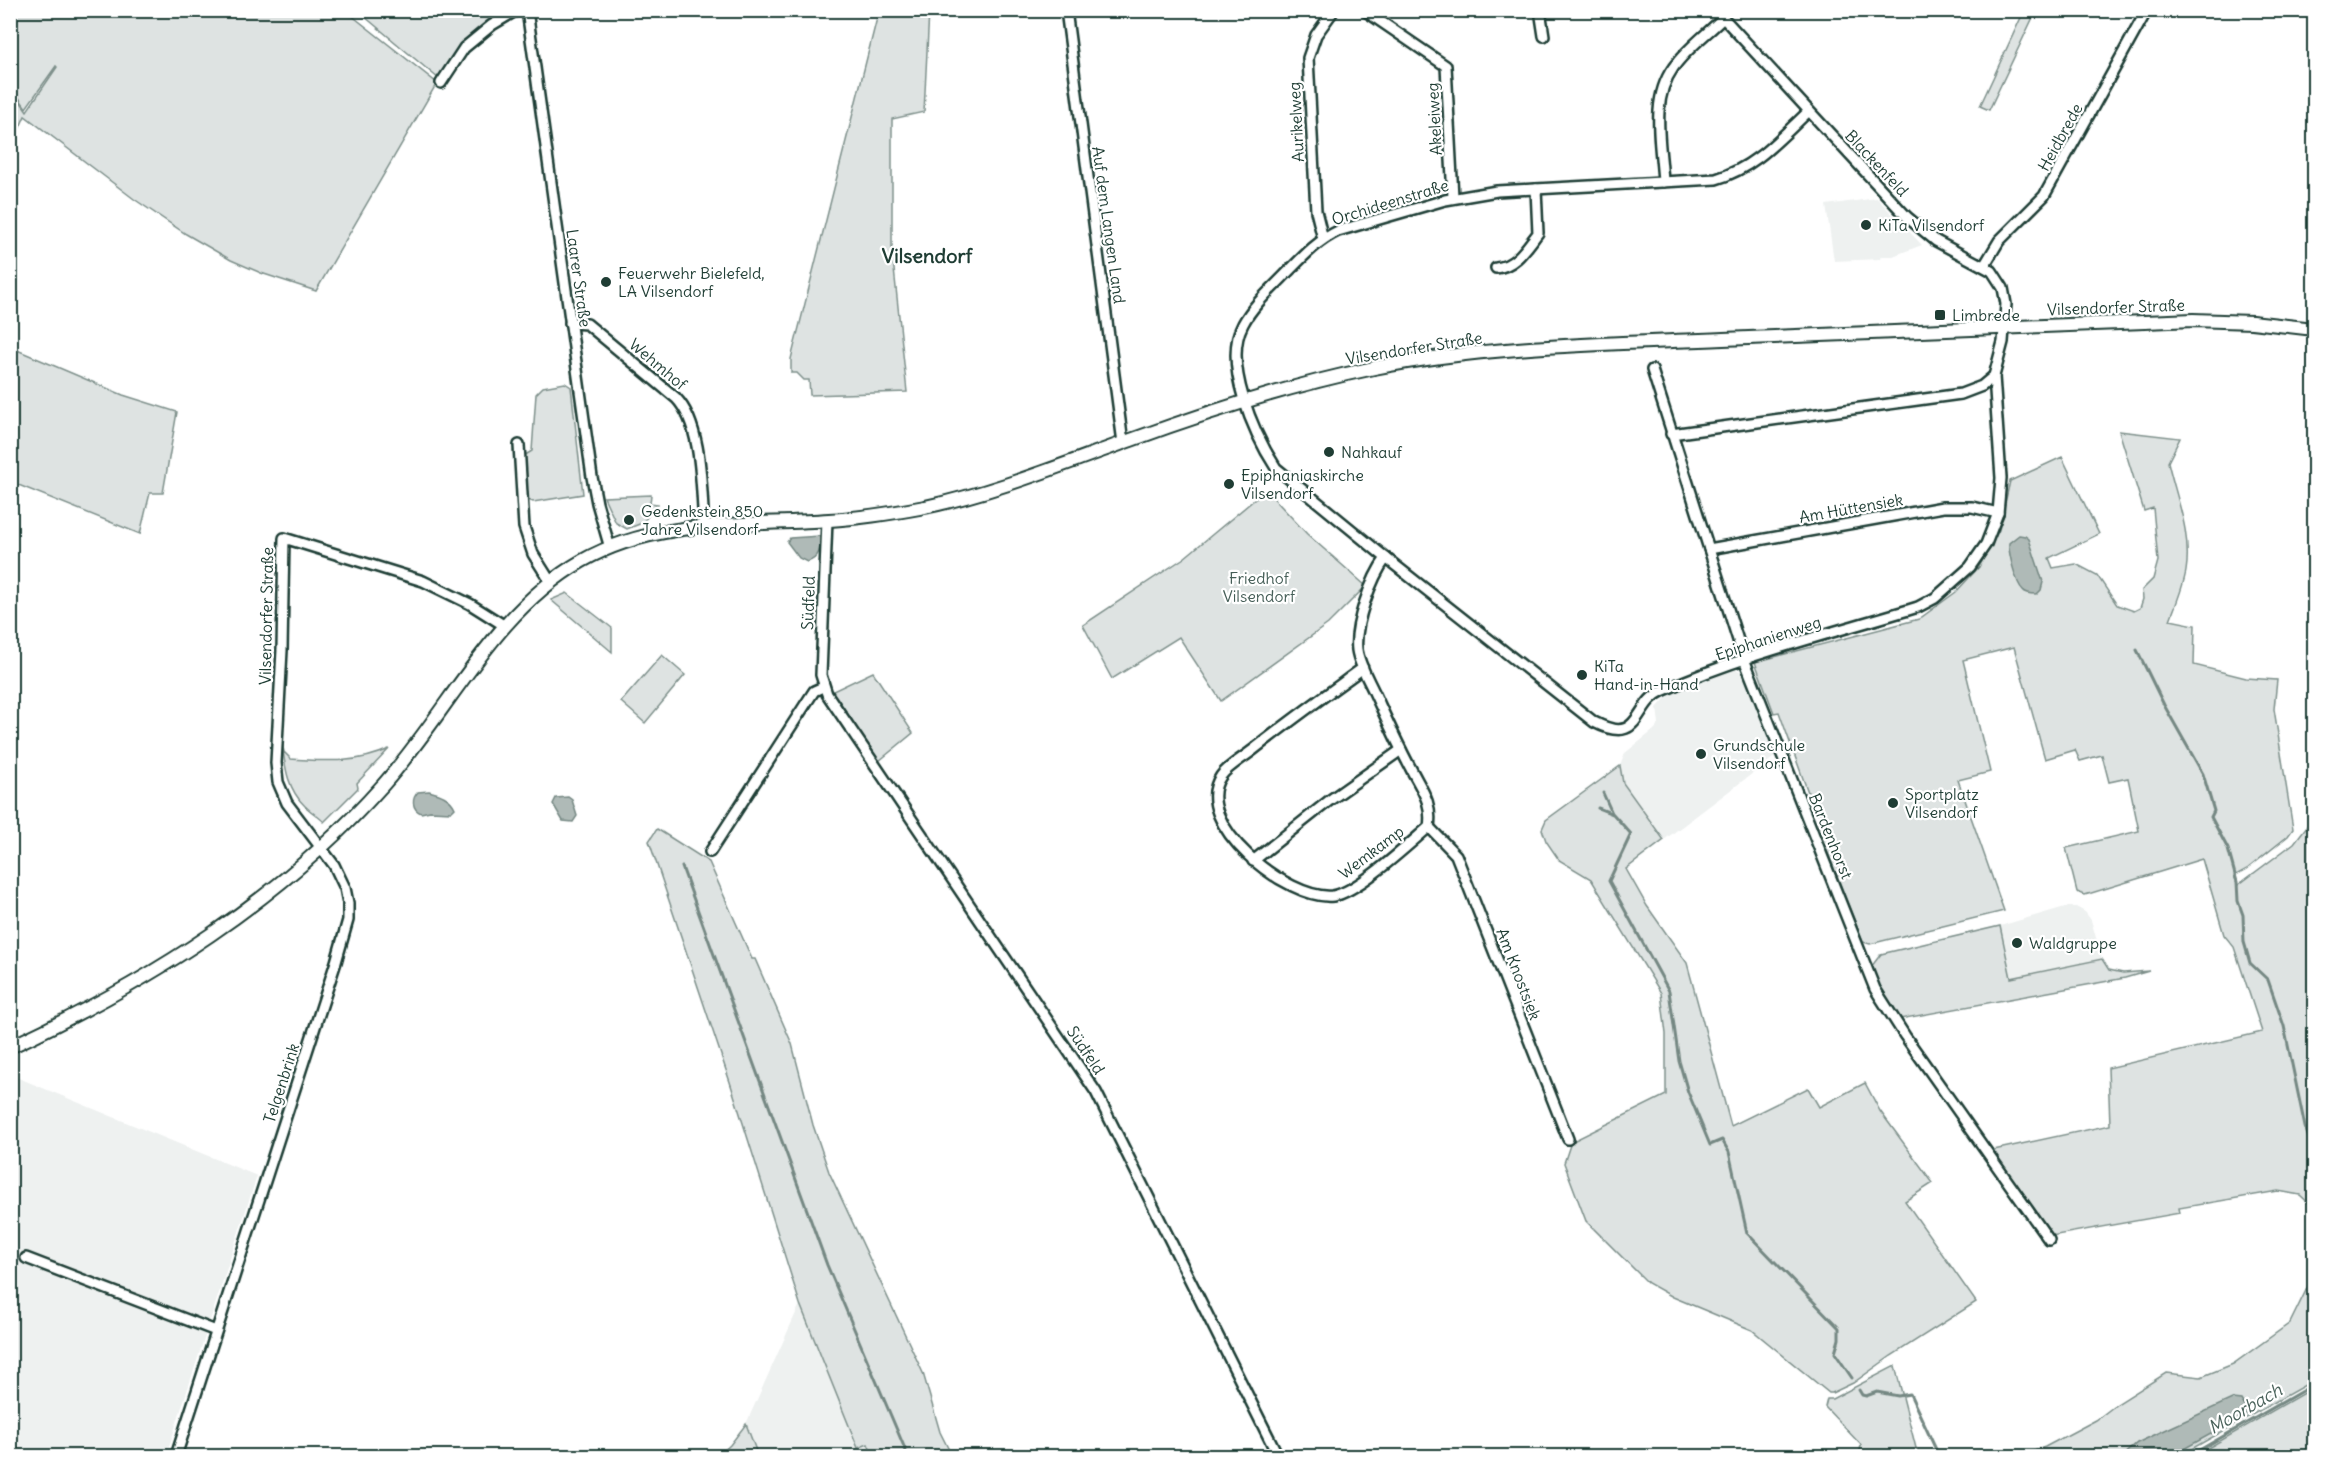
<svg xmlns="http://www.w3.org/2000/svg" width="2325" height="1467" viewBox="0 0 2325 1467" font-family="Delius,sans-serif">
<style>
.built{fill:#eef1f0}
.green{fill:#dee3e2;stroke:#7e908b;stroke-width:1.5}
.water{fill:#afbab7;stroke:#758883;stroke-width:1.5}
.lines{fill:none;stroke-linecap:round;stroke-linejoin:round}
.stream{stroke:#758883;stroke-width:3}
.minor-casing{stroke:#1f3d34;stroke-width:14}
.major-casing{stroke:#1f3d34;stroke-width:16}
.minor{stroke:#fff;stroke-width:9}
.major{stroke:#fff;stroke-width:12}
.poi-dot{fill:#1f3d34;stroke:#fff;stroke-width:2}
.labels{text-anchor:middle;stroke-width:4.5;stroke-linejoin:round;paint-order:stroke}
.street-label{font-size:16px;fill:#1f3d34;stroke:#fff}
.poi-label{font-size:16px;fill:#1f3d34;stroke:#fff;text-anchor:start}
.park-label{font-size:16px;fill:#455e57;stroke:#fff}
.water-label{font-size:18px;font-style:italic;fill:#4a625b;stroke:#fff}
.quarter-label{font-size:20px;font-weight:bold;fill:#1f3d34;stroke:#fff}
</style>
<rect width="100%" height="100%" fill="#fff"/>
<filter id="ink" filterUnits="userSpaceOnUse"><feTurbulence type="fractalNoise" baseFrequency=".0167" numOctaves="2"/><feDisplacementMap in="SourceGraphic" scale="12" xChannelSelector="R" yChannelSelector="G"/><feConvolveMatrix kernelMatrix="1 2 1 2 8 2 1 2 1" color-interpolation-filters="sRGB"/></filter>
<g filter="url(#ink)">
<!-- built -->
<g class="built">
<polygon points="1877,198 1922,245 1893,256 1881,256 1880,259 1834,261 1826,205"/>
<polygon points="1735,669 1745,673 1777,755 1664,840 1623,783 1620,766 1625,753 1654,730 1659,724 1657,708 1665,699 1674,693"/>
<polygon points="2065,907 2076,907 2085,912 2091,920 2102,959 2011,978 2000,926"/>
<polygon points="16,1077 257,1176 166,1456 11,1456 10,1088"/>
<polygon points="800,1304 858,1447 868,1444 873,1456 758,1456 746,1424"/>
</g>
<!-- green -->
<g class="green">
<polygon points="879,10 929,11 924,112 892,119 892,250 907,392 810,395 809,380 804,380 797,373 791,373 791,359"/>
<polygon points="11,11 346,11 437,83 316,291 261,273 231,260 186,234 134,199 25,116 11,147 11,88 27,111 57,67 56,66 26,108 11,86"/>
<polygon points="358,11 506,11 490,23 439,79"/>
<polygon points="2024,11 2036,11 1989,110 1980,106"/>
<polygon points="10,347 123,395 177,412 163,493 150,493 140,534 11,482"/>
<polygon points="565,383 571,387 583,494 533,502 526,499 522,457 532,451 536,394 543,387"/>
<path d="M2119 431 2180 438 2168 462C2176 497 2192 534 2186 571 2183 588 2176 604 2170 620L2195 625 2194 665 2246 678 2277 680 2274 709 2293 829 2288 836 2247 869 2234 876 2238 885 2294 843 2314 817V1208L2300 1195 2278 1191 2179 1208 2180 1213 2051 1236 1989 1151 2110 1125 2108 1068 2262 1032 2234 947 2224 935 2202 859 2085 895 2077 892 2066 848 2139 831 2128 778 2109 782 2102 755 2080 761 2075 750 2045 759 2014 647 1963 660 1990 772 1958 780 2004 911 1870 944 1863 942 1818 828 1821 813H1817L1814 809 1779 712 1774 713 1755 662 1919 619 1956 592 1979 567 1999 530 2010 481 2062 457 2099 534 2049 558 2053 568 2076 564 2097 575 2117 605 2134 611 2140 608 2143 599 2142 590 2153 579 2158 561 2153 508 2144 511Z"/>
<polygon points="1266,490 1307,534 1366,586 1328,624 1221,701 1179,637 1112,679 1083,625 1184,558"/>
<polygon points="651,495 650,503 658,504 642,523 627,529 616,523 604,497"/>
<polygon points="567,593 612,628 612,652 551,600"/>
<polygon points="662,655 685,675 645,723 621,702"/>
<polygon points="873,672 913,733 879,761 831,692"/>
<path d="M282 743 284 752 291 759C326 761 357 764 389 749L357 783 358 788 324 822C318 816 311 812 305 806 287 789 285 766 282 743Z"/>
<polygon points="1620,766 1623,783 1664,840 1626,869 1647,906 1687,963 1731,1126 1808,1088 1819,1107 1865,1083 1880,1111 1933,1183 1905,1201 1976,1302 1891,1356 1853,1383 1832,1393 1829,1393 1752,1330 1673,1297 1648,1283 1586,1221 1564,1163 1571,1142 1666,1095 1666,1034 1661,993 1591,879 1559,860 1546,841 1542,829 1546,820"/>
<polygon points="657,829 709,862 752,959 755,959 792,1044 813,1125 829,1172 923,1373 940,1432 952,1456 873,1456 868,1444 858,1448 800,1304 730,1082 649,841"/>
<polygon points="2000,926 2011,978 2102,959 2109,970 2123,973 2149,971 2125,978 1900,1019 1882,993 1871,967 1881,954"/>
<polygon points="2312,1215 2314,1219 2314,1380 2179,1456 2019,1456 2045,1447 2096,1420 2117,1404 2166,1373 2201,1377 2233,1364 2290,1323 2314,1274"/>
<polygon points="1895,1366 1918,1456 1859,1456 1861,1445 1825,1407 1827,1399 1832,1399"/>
<polygon points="2314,1387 2314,1456 2194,1456"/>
<polygon points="746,1424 758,1456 718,1456 730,1445"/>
</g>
<!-- water -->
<g class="water">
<path d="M2019 535 2025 536 2029 539 2043 582 2041 590 2037 594C2032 594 2026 594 2023 590 2016 584 2008 552 2009 543Z"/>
<path d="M820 536C821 548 820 558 807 562L799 558 787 542 790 538Z"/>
<path d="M429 791C440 794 450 797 455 808L451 812 430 811 421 813C412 809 411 799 418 792Z"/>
<polygon points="556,798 568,797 572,800 577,816 573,822 563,821 553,804"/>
<polygon points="2232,1399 2241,1400 2249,1413 2171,1456 2122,1456 2137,1443"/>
</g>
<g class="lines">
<!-- stream -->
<g class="stream">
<polyline points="2137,650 2164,705 2203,774 2214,811 2211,817 2228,849 2237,882 2238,901 2243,915 2244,942 2250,963 2268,980 2284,1026 2305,1127 2314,1152"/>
<polyline points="1603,793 1612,813"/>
<polyline points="1598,808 1613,814 1631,834 1609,881 1669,991 1679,1061 1688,1092 1710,1145 1722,1140 1729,1152 1747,1233 1839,1328 1839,1339 1835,1353 1852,1378"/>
<polyline points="682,867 827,1265 908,1456"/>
<polyline points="1859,1390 1862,1395 1866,1396 1877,1392 1898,1396 1910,1394 1939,1456"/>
<polyline points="2189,1456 2314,1384"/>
</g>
<!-- minor casing -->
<g class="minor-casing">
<g id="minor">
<polyline points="527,10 592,477 597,503 610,548"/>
<polyline points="1066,10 1123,443"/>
<polyline points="1364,10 1446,66 1453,197"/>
<polyline points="1540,10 1544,36"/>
<path d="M1716 10 1907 217 1936 241 1992 271 2003 288 2006 304 2003 342 1994 376 2001 478 1998 513 1986 544 1970 567 1935 598 1918 607C1833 633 1744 654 1662 691 1633 704 1642 747 1594 722L1386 558 1276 468C1254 434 1222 363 1243 324 1252 307 1268 292 1282 278 1300 260 1315 242 1338 231L1445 200 1497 191 1716 179C1755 168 1780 138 1809 111"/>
<polyline points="441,83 464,48 492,25 517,10"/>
<path d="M1663 182C1661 145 1650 100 1673 68 1686 49 1707 34 1723 18"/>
<polyline points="1323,239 1316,211 1308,58 1316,35 1334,10"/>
<polyline points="1984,266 1999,241 2044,196 2147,10"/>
<path d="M1496 268C1516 266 1526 248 1538 233L1536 189"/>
<path d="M570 323 587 324 676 398C703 426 701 489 704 526"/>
<polyline points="1652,370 1744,659 1875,989 1905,1036 2049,1240"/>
<polyline points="1671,434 1961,394 1982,386 1994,376"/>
<polyline points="519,445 524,527 533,554 550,581"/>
<polyline points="827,520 821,675 827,694 1096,1092 1278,1456"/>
<polyline points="1709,549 1943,507 1972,507 1998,513"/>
<path d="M1363 668C1326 695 1288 722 1253 750 1243 758 1228 766 1221 776 1189 822 1288 901 1333 896 1358 892 1409 844 1429 827 1433 802 1421 789 1410 767 1397 743 1386 718 1374 692 1368 679 1359 664 1357 650 1354 625 1371 578 1386 558"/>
<polyline points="1429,827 1456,855 1568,1139"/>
<polyline points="710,852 814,691 823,687"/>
<polyline points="1253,861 1330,800 1401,750"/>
<polyline points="26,1258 216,1331"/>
<polyline points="176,1456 336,962 348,920 348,903 345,888 334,865 287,803 278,782 276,763 282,650 284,538 423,581 470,604 505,626"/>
</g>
</g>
<!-- major casing -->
<g class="major-casing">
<path id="major" d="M10 1047C149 982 281 900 383 785 449 711 493 612 582 561 657 518 746 526 829 520 862 518 893 513 925 507 996 492 1064 464 1131 440 1210 411 1292 385 1374 368 1488 345 1607 344 1723 339 1879 333 2036 326 2193 320L2252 322 2314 329"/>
</g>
<!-- minor -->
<use href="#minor" class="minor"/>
<!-- major -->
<use href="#major" class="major"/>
</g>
</g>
<!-- markers -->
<g class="poi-dot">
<circle cx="1866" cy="225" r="6"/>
<circle cx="606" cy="282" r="6"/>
<rect x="1934" y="309" width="12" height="12" rx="3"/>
<circle cx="1329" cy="452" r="6"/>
<circle cx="1229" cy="484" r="6"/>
<circle cx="629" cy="520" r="6"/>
<circle cx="1582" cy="675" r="6"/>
<circle cx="1701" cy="754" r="6"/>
<circle cx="1893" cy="803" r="6"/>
<circle cx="2017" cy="943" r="6"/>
</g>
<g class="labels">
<!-- street labels -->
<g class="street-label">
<text transform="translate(1434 119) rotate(-93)" y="6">Akeleiweg</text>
<text transform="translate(1296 122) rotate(-93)" y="6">Aurikelweg</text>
<text transform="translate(2060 137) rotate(-61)" y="6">Heidbrede</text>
<text transform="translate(1877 163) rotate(47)" y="6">Blackenfeld</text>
<text transform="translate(1390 202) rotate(-17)" y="6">Orchideenstraße</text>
<text transform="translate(1109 225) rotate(82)" y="6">Auf dem Langen Land</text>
<text transform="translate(579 278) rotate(82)" y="6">Laarer Straße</text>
<text transform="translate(2116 307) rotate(-2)" y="6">Vilsendorfer Straße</text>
<text transform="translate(1414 348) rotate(-9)" y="6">Vilsendorfer Straße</text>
<text transform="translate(658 364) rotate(40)" y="6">Wehmhof</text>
<text transform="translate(1851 508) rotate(-10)" y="6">Am Hüttensiek</text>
<text transform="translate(808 603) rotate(-88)" y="6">Südfeld</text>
<text transform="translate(266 616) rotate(-89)" y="6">Vilsendorfer Straße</text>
<text transform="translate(1768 638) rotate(-18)" y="6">Epiphanienweg</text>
<text transform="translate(1831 836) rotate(68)" y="6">Bardenhorst</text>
<text transform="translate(1371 852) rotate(-37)" y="6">Wemkamp</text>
<text transform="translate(1519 974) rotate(69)" y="6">Am Knostsiek</text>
<text transform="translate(1086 1050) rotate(56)" y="6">Südfeld</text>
<text transform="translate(281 1083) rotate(-72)" y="6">Telgenbrink</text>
</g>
<!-- poi labels -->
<g class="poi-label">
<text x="1878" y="231">KiTa Vilsendorf</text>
<text x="618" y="279">Feuerwehr Bielefeld,<tspan x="618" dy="18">LA Vilsendorf</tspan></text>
<text x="1952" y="321">Limbrede</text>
<text x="1341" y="458">Nahkauf</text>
<text x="1241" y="481">Epiphaniaskirche<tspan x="1241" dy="18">Vilsendorf</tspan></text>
<text x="641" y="517">Gedenkstein 850<tspan x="641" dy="18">Jahre Vilsendorf</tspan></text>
<text x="1594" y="672">KiTa<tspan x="1594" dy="18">Hand-in-Hand</tspan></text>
<text x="1713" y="751">Grundschule<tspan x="1713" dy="18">Vilsendorf</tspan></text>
<text x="1905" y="800">Sportplatz<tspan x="1905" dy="18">Vilsendorf</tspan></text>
<text x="2029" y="949">Waldgruppe</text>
</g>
<!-- park labels -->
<g class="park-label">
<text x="1259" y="584">Friedhof<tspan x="1259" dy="18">Vilsendorf</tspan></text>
</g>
<!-- water labels -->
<g class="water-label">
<text transform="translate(2245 1409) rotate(-30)" y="6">Moorbach</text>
</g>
<!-- quarter labels -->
<g class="quarter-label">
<text x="927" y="263">Vilsendorf</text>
</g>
</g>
<!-- margin -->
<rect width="2325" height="1467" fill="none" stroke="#fff" stroke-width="36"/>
<rect x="18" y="18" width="2289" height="1431" fill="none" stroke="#1f3d34" stroke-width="2" filter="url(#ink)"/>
</svg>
